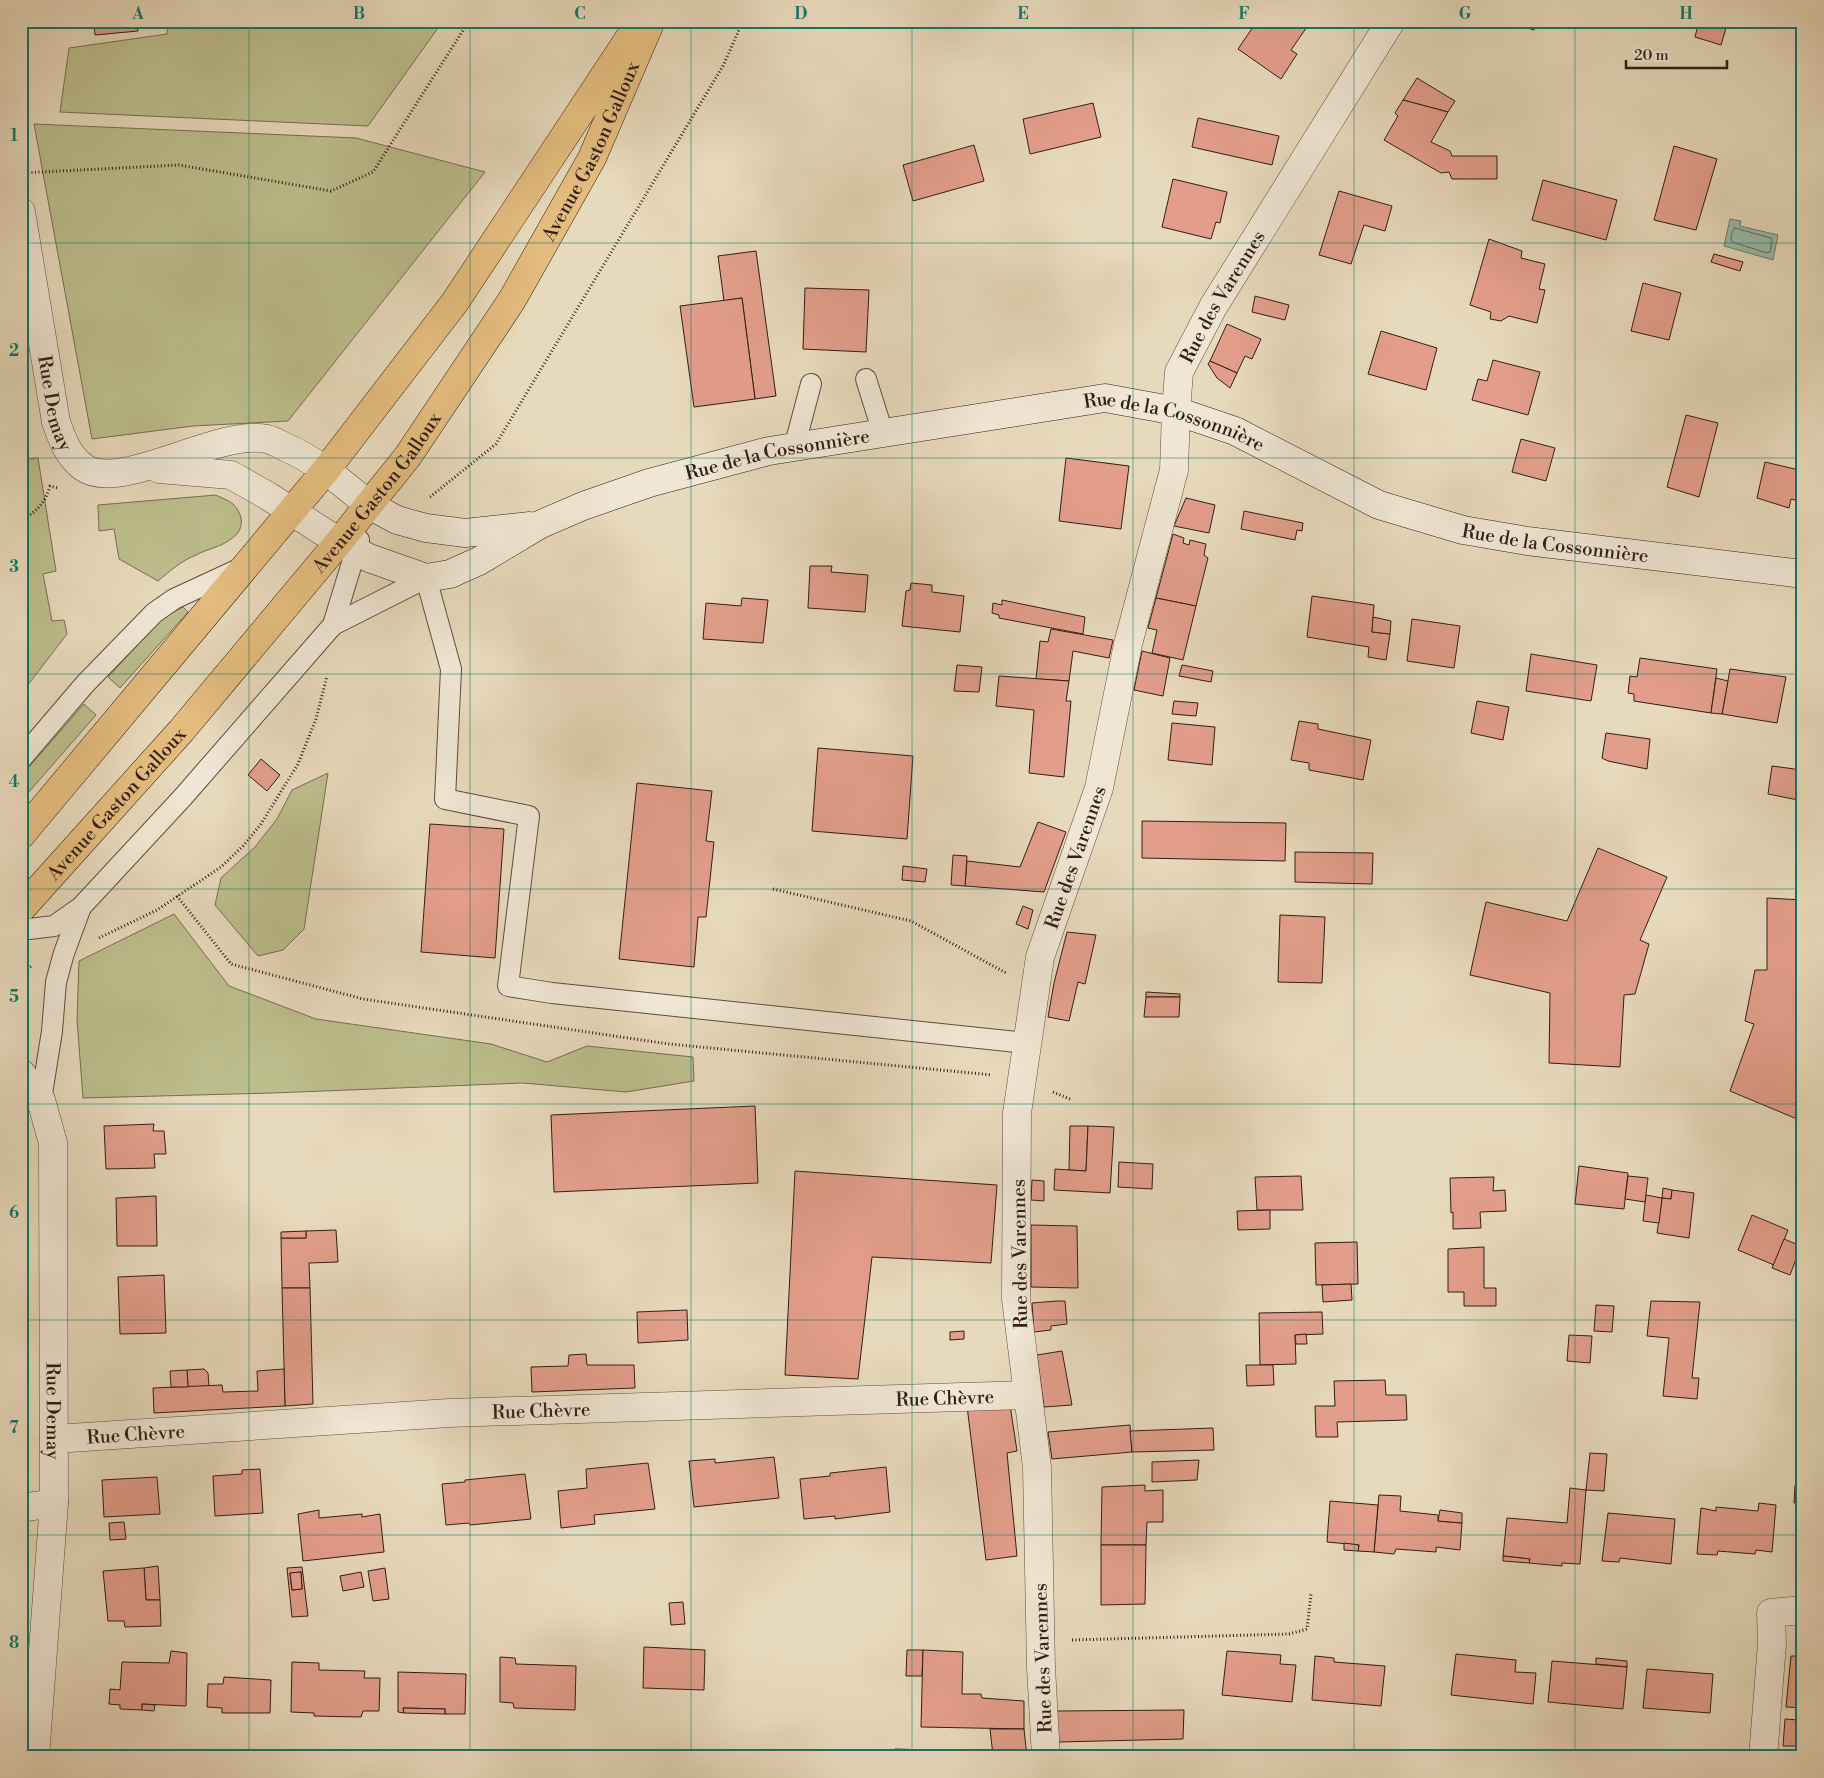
<svg xmlns="http://www.w3.org/2000/svg" width="1824" height="1778" viewBox="0 0 1824 1778" font-family="'Libre Bodoni',serif">
<style>
.green{fill:#bcbe8c;stroke:#766e51}
.water{fill:#98bbaa;stroke:#6f7c6f}
.lines{fill:none;stroke-linecap:round;stroke-linejoin:round}
.shore{stroke:#646c60;stroke-width:1}
.building{fill:#e39e8b;stroke:#311e16;fill-rule:evenodd}
.lane-casing{stroke:#5e4d3f;stroke-width:22}
.street-casing{stroke:#5e4d3f;stroke-width:29}
.secondary-casing{stroke:#311e16;stroke-width:29}
.primary-casing{stroke:#311e16;stroke-width:29}
.path{stroke:#311e16;stroke-width:3;stroke-dasharray:1 2.5;stroke-linecap:butt}
.lane{stroke:#efe6d3;stroke-width:20}
.street{stroke:#efe6d3;stroke-width:28}
.secondary{stroke:#efe6d3;stroke-width:28}
.primary{stroke:#e4bc7e;stroke-width:28}
.grid{fill:none;stroke:#0f766e;stroke-width:1;stroke-opacity:0.55}
.labels{text-anchor:middle;stroke-width:4;stroke-linejoin:round;paint-order:stroke}
.street-label{font-size:19px;fill:#311e16;stroke:#efe6d3}
.neatline{fill:none;stroke:#0f766e;stroke-width:2}
.grid-label{font-size:16px;text-anchor:middle;font-weight:bold;fill:#0f766e}
</style>
<rect width="100%" height="100%" fill="#e7d9bb"/>
<filter id="stains"><feTurbulence type="fractalNoise" baseFrequency=".004" numOctaves="4"/><feColorMatrix values="0 0 0 0 .2 0 0 0 0 .09 0 0 0 0 .02 0 0 0 .5 -.17"/></filter>
<radialGradient id="worn" r=".72"><stop offset=".6" stop-color="#630" stop-opacity="0"/><stop offset="1" stop-color="#630" stop-opacity=".3"/></radialGradient>
<!-- green -->
<g class="green">
<polygon points="168,21 443,21 368,126 60,112 69,48 167,34"/>
<polygon points="34,124 356,138 485,172 288,421 193,426 92,439"/>
<polygon points="38,458 56,571 43,574 52,621 64,620 67,634 21,694 21,460"/>
<path d="M216 495C221 498 229 500 233 504 244 515 245 530 231 539 221 547 207 549 196 555 181 561 170 571 158 581L119 559 114 529 99 531 98 505Z"/>
<polygon points="183,607 188,612 120,688 108,677 162,618"/>
<polygon points="84,704 96,715 21,801 21,776"/>
<polygon points="328,773 304,929 283,950 258,956 215,905 221,878 255,847 277,819 292,790"/>
<polygon points="174,914 229,986 316,1019 491,1044 547,1062 587,1046 693,1057 694,1081 626,1092 523,1083 273,1093 83,1098 77,1020 79,961"/>
</g>
<!-- water -->
<polygon class="water" points="1730,219 1741,221 1740,226 1778,235 1773,260 1724,246"/>
<g class="lines">
<!-- shore -->
<path class="shore" d="M1735 228 1771 238 1772 241 1770 252 1767 253 1732 242C1730 239 1732 230 1735 228Z"/>
</g>
<!-- building -->
<g class="building">
<polygon points="94,21 137,21 138,31 95,35"/>
<polygon points="1257,21 1311,21 1291,50 1297,54 1281,79 1238,49"/>
<polygon points="1505,21 1536,21 1534,30"/>
<polygon points="1699,21 1728,21 1721,45 1695,37"/>
<polygon points="1417,78 1455,101 1448,112 1403,100"/>
<polygon points="1403,100 1448,112 1431,142 1450,151 1452,156 1497,156 1497,179 1452,179 1449,172 1441,173 1384,140 1398,116 1395,113"/>
<polygon points="1093,103 1101,137 1030,154 1023,119"/>
<polygon points="1198,118 1279,136 1272,165 1192,147"/>
<polygon points="974,145 984,181 913,201 903,165"/>
<polygon points="1674,146 1717,159 1696,230 1654,220"/>
<polygon points="1173,179 1227,192 1220,223 1216,222 1211,239 1162,227"/>
<polygon points="1543,180 1617,200 1606,240 1532,220"/>
<polygon points="1339,191 1392,206 1385,231 1364,225 1351,264 1319,255"/>
<polygon points="1489,239 1522,251 1521,258 1545,264 1539,289 1545,290 1537,323 1509,316 1501,321 1490,319 1491,312 1470,305"/>
<polygon points="756,251 776,396 755,399 742,298 724,301 718,256"/>
<polygon points="1714,254 1743,262 1740,271 1711,262"/>
<polygon points="1643,283 1681,293 1669,340 1631,331"/>
<polygon points="805,288 869,290 866,352 803,349"/>
<polygon points="1255,296 1289,305 1285,320 1252,312"/>
<polygon points="742,298 755,399 694,407 680,306"/>
<polygon points="1227,324 1261,339 1252,359 1245,356 1237,373 1210,361"/>
<polygon points="1381,331 1437,348 1426,390 1368,374"/>
<polygon points="1493,360 1540,372 1528,415 1472,400 1478,379 1487,381"/>
<polygon points="1210,361 1237,373 1230,388 1217,378 1208,364"/>
<polygon points="1686,415 1718,423 1699,497 1667,487"/>
<polygon points="1521,439 1555,448 1546,481 1512,472"/>
<polygon points="1066,458 1129,466 1121,529 1059,521"/>
<polygon points="1765,462 1803,471 1803,502 1791,499 1789,508 1757,498"/>
<polygon points="1186,498 1215,505 1209,533 1174,526"/>
<polygon points="1244,511 1303,523 1302,531 1297,530 1295,540 1241,529"/>
<polygon points="1173,534 1184,538 1183,543 1189,545 1190,540 1206,544 1204,555 1208,558 1196,606 1156,598"/>
<polygon points="810,566 832,566 831,572 868,575 865,612 808,608"/>
<polygon points="911,583 932,585 932,592 964,596 960,632 902,626 906,591 910,590"/>
<polygon points="1312,596 1374,605 1372,632 1390,634 1386,660 1368,657 1369,647 1307,637"/>
<polygon points="742,598 768,600 763,643 703,639 706,603 741,606"/>
<polygon points="1156,598 1196,606 1183,660 1152,653 1157,630 1148,628"/>
<polygon points="1002,600 1085,617 1083,634 999,618 999,615 992,613 993,603 1002,605"/>
<polygon points="1373,617 1391,621 1390,634 1372,632"/>
<polygon points="1412,619 1460,626 1454,668 1407,661"/>
<polygon points="1051,629 1113,640 1109,658 1073,651 1069,681 1036,679 1040,641 1048,642"/>
<polygon points="1142,651 1170,658 1163,696 1134,690"/>
<polygon points="1531,654 1597,665 1591,701 1526,691"/>
<polygon points="1640,658 1717,669 1711,713 1634,701 1634,694 1628,693 1630,676 1637,677"/>
<polygon points="957,665 982,667 979,692 954,691"/>
<polygon points="1182,665 1213,671 1211,682 1179,676"/>
<polygon points="1730,669 1786,677 1777,723 1722,714"/>
<polygon points="999,676 1069,681 1066,701 1071,701 1064,777 1029,773 1034,710 996,706"/>
<polygon points="1716,678 1728,681 1722,714 1711,713"/>
<polygon points="1174,701 1198,703 1196,716 1172,714"/>
<polygon points="1477,701 1509,707 1503,740 1471,733"/>
<polygon points="1299,721 1318,724 1318,729 1371,740 1363,780 1309,770 1309,763 1291,760"/>
<polygon points="1172,723 1215,727 1212,765 1168,760"/>
<polygon points="1606,733 1650,739 1647,769 1608,761 1602,758"/>
<polygon points="818,748 913,756 907,839 812,831"/>
<polygon points="261,759 280,775 267,791 248,775"/>
<polygon points="1772,766 1802,770 1798,800 1768,794"/>
<polygon points="637,783 712,791 706,841 714,842 706,917 698,917 694,967 619,959"/>
<polygon points="1142,821 1286,823 1285,861 1142,858"/>
<polygon points="1038,822 1066,832 1044,892 965,886 967,861 1020,867"/>
<polygon points="430,824 504,829 495,958 421,952"/>
<polygon points="1598,848 1667,877 1640,940 1649,944 1635,994 1624,995 1620,1067 1549,1063 1550,993 1470,975 1486,902 1567,921"/>
<polygon points="1295,852 1373,853 1372,884 1295,882"/>
<polygon points="953,855 967,856 965,886 951,885"/>
<polygon points="903,866 927,869 925,882 902,880"/>
<polygon points="1767,898 1803,900 1803,1102 1797,1119 1730,1091 1754,1024 1745,1021 1755,970 1767,970"/>
<polygon points="1023,906 1033,910 1028,929 1016,924"/>
<polygon points="1280,915 1325,917 1322,983 1278,982"/>
<polygon points="1067,932 1096,935 1085,984 1078,982 1069,1021 1048,1017 1054,983"/>
<polygon points="1146,992 1180,994 1180,997 1146,997"/>
<polygon points="1146,997 1180,997 1179,1017 1144,1017"/>
<polygon points="755,1106 758,1183 554,1192 551,1115"/>
<polygon points="154,1124 153,1131 164,1131 166,1154 154,1154 155,1168 106,1169 104,1126"/>
<polygon points="1070,1126 1088,1126 1086,1171 1069,1170"/>
<polygon points="1088,1126 1114,1127 1110,1193 1054,1190 1055,1169 1086,1171"/>
<polygon points="1119,1162 1153,1164 1152,1189 1118,1187"/>
<polygon points="1579,1166 1628,1173 1624,1209 1575,1204"/>
<polygon points="795,1171 997,1185 991,1263 872,1257 858,1379 785,1375"/>
<polygon points="1301,1176 1303,1210 1257,1210 1255,1177"/>
<polygon points="1628,1176 1648,1178 1645,1202 1625,1199"/>
<polygon points="1494,1177 1493,1191 1505,1190 1506,1211 1480,1212 1481,1228 1453,1229 1453,1212 1451,1213 1450,1178"/>
<polygon points="1032,1180 1044,1181 1044,1201 1031,1200"/>
<polygon points="1663,1188 1672,1190 1671,1199 1662,1198"/>
<polygon points="1672,1190 1694,1193 1689,1238 1657,1233 1662,1198 1671,1199"/>
<polygon points="1646,1195 1662,1198 1659,1223 1643,1221"/>
<polygon points="156,1196 157,1246 117,1246 116,1198"/>
<polygon points="1270,1210 1270,1229 1238,1230 1237,1211"/>
<polygon points="1752,1215 1788,1230 1774,1265 1738,1250"/>
<polygon points="1031,1225 1077,1226 1078,1288 1031,1287"/>
<polygon points="336,1230 338,1262 309,1263 310,1288 282,1288 281,1238 306,1238 306,1231"/>
<polygon points="306,1231 306,1238 281,1238 281,1232"/>
<polygon points="1784,1239 1801,1246 1790,1275 1772,1268"/>
<polygon points="1357,1242 1358,1284 1316,1285 1315,1243"/>
<polygon points="1484,1247 1484,1288 1496,1288 1496,1306 1464,1306 1464,1292 1448,1292 1448,1249"/>
<polygon points="164,1275 166,1333 120,1334 118,1277"/>
<polygon points="1351,1284 1352,1300 1323,1302 1322,1285"/>
<polygon points="282,1288 310,1288 313,1404 285,1406"/>
<polygon points="1057,1301 1065,1301 1067,1324 1051,1326 1051,1330 1034,1332 1032,1303"/>
<polygon points="1651,1301 1700,1302 1692,1378 1699,1378 1697,1399 1663,1396 1669,1338 1647,1336"/>
<polygon points="1596,1305 1614,1306 1612,1332 1594,1331"/>
<polygon points="687,1310 688,1340 638,1343 637,1312"/>
<polygon points="1322,1312 1323,1334 1295,1335 1296,1364 1260,1365 1259,1313"/>
<polygon points="25,1324 25,1345 21,1346 21,1325"/>
<polygon points="964,1331 964,1339 950,1340 950,1332"/>
<polygon points="1306,1334 1307,1344 1296,1344 1295,1335"/>
<polygon points="1569,1335 1592,1336 1590,1363 1567,1361"/>
<polygon points="1062,1351 1072,1405 1044,1407 1037,1355"/>
<polygon points="586,1354 587,1365 634,1365 635,1388 532,1392 531,1367 568,1366 569,1355"/>
<polygon points="1246,1365 1273,1365 1274,1385 1247,1386"/>
<polygon points="204,1369 208,1373 209,1386 188,1387 187,1370"/>
<polygon points="284,1369 285,1406 154,1413 153,1388 222,1385 223,1392 258,1391 257,1371"/>
<polygon points="187,1370 188,1387 171,1387 170,1371"/>
<polygon points="1385,1380 1386,1395 1406,1395 1407,1420 1337,1422 1338,1437 1316,1437 1315,1406 1335,1406 1334,1381"/>
<polygon points="1010,1405 1017,1451 1007,1453 1017,1556 986,1560 967,1406"/>
<polygon points="1130,1425 1132,1452 1052,1459 1048,1432"/>
<polygon points="1213,1428 1214,1450 1132,1452 1130,1431"/>
<rect x="21" y="1435" width="3" height="26"/>
<polygon points="1590,1453 1607,1454 1604,1491 1586,1490"/>
<polygon points="774,1457 779,1498 694,1507 689,1461 715,1459 715,1463"/>
<polygon points="1199,1460 1197,1480 1152,1482 1152,1462"/>
<polygon points="648,1463 655,1509 594,1515 595,1524 561,1528 558,1491 587,1488 586,1469"/>
<polygon points="886,1467 890,1512 835,1519 835,1516 804,1519 800,1479 830,1476 830,1473"/>
<polygon points="260,1469 263,1513 215,1516 213,1476 242,1474 242,1470"/>
<polygon points="525,1474 531,1519 470,1525 469,1523 446,1525 442,1484 465,1482 465,1480"/>
<polygon points="157,1477 160,1514 104,1517 102,1480"/>
<polygon points="1145,1485 1145,1491 1163,1490 1163,1522 1147,1522 1146,1545 1101,1545 1102,1487"/>
<polygon points="1795,1485 1803,1485 1803,1504 1794,1503"/>
<polygon points="1570,1488 1586,1490 1580,1564 1562,1563 1562,1566 1529,1563 1530,1559 1503,1556 1507,1518 1567,1523"/>
<polygon points="1379,1495 1401,1496 1400,1511 1438,1515 1438,1521 1462,1523 1460,1550 1436,1547 1436,1552 1396,1549 1394,1554 1374,1552"/>
<polygon points="1330,1501 1378,1505 1374,1552 1358,1551 1359,1545 1327,1542"/>
<polygon points="1759,1503 1776,1505 1772,1552 1756,1550 1755,1554 1718,1551 1717,1555 1697,1554 1701,1508 1716,1511 1716,1507 1758,1511"/>
<polygon points="319,1510 319,1518 362,1514 362,1517 380,1514 384,1552 303,1561 298,1514"/>
<polygon points="1440,1510 1462,1513 1462,1523 1438,1521"/>
<polygon points="1608,1513 1675,1519 1671,1564 1620,1558 1619,1562 1602,1561"/>
<polygon points="124,1522 126,1539 110,1540 109,1523"/>
<polygon points="21,1529 27,1529 26,1565 21,1564"/>
<polygon points="1344,1543 1359,1545 1358,1551 1344,1550"/>
<polygon points="1101,1545 1146,1545 1145,1604 1101,1605"/>
<polygon points="1503,1556 1530,1559 1529,1563 1503,1561"/>
<polygon points="158,1566 160,1600 146,1600 144,1568"/>
<path d="M302 1567 308 1616 292 1617 287 1568ZM301 1572 302 1589 292 1590 290 1573Z"/>
<polygon points="144,1568 146,1600 160,1600 161,1626 125,1627 124,1621 108,1621 103,1571"/>
<polygon points="385,1568 389,1599 373,1601 368,1571"/>
<polygon points="301,1572 302,1589 292,1590 290,1573"/>
<polygon points="361,1572 364,1587 343,1591 340,1576"/>
<polygon points="683,1602 685,1624 671,1625 669,1603"/>
<polygon points="644,1647 705,1650 704,1690 643,1688"/>
<polygon points="907,1650 923,1650 922,1676 906,1676"/>
<polygon points="923,1650 963,1652 962,1694 981,1694 982,1698 1024,1701 1024,1729 921,1727"/>
<polygon points="171,1651 187,1653 186,1706 142,1704 142,1710 120,1709 120,1705 109,1704 110,1689 120,1690 122,1662 169,1663"/>
<polygon points="1227,1651 1281,1655 1280,1664 1296,1665 1292,1702 1222,1695"/>
<polygon points="1456,1654 1516,1660 1515,1672 1536,1673 1533,1704 1451,1695"/>
<polygon points="1315,1656 1334,1658 1334,1662 1385,1666 1381,1706 1312,1700"/>
<polygon points="1791,1656 1803,1656 1803,1708 1786,1707"/>
<polygon points="500,1657 515,1658 516,1664 576,1666 575,1710 514,1708 513,1703 500,1702"/>
<polygon points="1596,1658 1627,1661 1627,1667 1596,1664"/>
<polygon points="1552,1661 1627,1667 1623,1709 1548,1702"/>
<polygon points="292,1662 319,1663 319,1670 365,1671 364,1678 380,1678 379,1711 363,1711 361,1717 314,1716 314,1713 291,1712"/>
<polygon points="1647,1669 1713,1674 1710,1713 1643,1708"/>
<polygon points="398,1672 466,1674 465,1714 445,1714 445,1709 403,1708 404,1713 398,1712"/>
<polygon points="224,1677 271,1680 270,1713 222,1713 222,1708 207,1707 208,1684 223,1684"/>
<polygon points="142,1704 155,1705 154,1711 142,1710"/>
<polygon points="403,1708 445,1709 445,1714 404,1713"/>
<polygon points="1184,1710 1183,1739 1059,1742 1056,1711"/>
<polygon points="1785,1719 1798,1720 1797,1746 1783,1746"/>
<polygon points="990,1729 1024,1729 1027,1757 978,1757 993,1755"/>
<polygon points="895,1749 928,1750 928,1757 895,1757"/>
<rect x="1208" y="1752" width="27" height="5"/>
</g>
<g class="lines">
<!-- lane casing -->
<g class="lane-casing">
<g id="lane">
<polyline points="866,379 883,433"/>
<polyline points="794,448 811,384"/>
<polyline points="333,625 426,578 451,669 445,799 529,816 508,986 552,993 1026,1043"/>
<polyline points="21,759 85,684 154,613 174,599 241,568"/>
<polyline points="21,930 54,926 81,907 183,797 333,625 359,540"/>
<polyline points="41,1100 52,1031 56,982 64,953 81,907"/>
</g>
</g>
<!-- street casing -->
<g class="street-casing">
<g id="street">
<path id="s1" d="M21 212 56 422C62 439 68 456 83 467 119 494 219 428 267 439 273 440 279 444 285 447 316 460 342 483 369 505"/>
<polyline points="159,469 231,475 268,496 339,542"/>
<path id="s2" d="M21 1073 41 1100 53 1143 54 1503 35 1757"/>
<path id="s3" d="M54 1439 449 1413 1028 1395"/>
<polyline points="21,1508 54,1503"/>
<path id="s4" d="M1046 1757 1041 1667 1037 1467 1016 1299 1017 1113 1040 957 1099 788 1128 644 1174 470 1176 411 1179 372 1213 307 1391 21"/>
<polyline points="1763,1757 1772,1644 1771,1613 1803,1610"/>
</g>
</g>
<!-- secondary casing -->
<g class="secondary-casing">
<g id="secondary">
<polyline points="369,505 397,520 426,528 465,533 530,526"/>
<path id="s5" d="M339 542 369 558 426 578 450 574 479 561 539 525 583 506 649 483 769 451 1105 398 1176 411 1235 431 1379 505 1463 530 1527 541 1803 574"/>
</g>
</g>
<!-- primary casing -->
<g class="primary-casing">
<g id="primary">
<polyline points="21,835 326,470 455,302 630,37"/>
<path id="s6" d="M21 909 181 731 339 542 408 456 512 300 592 158 651 21"/>
</g>
</g>
<!-- path -->
<g class="path">
<polyline points="21,173 179,165 331,191 373,172 469,21"/>
<polyline points="430,497 496,444 723,66 743,21"/>
<path d="M21 520C37 512 45 503 50 486L58 488"/>
<polyline points="773,889 911,921 1006,973"/>
<polyline points="177,896 231,964 363,999 669,1044 992,1075"/>
<polyline points="99,938 157,910 221,867 243,846 261,824 298,764 316,719 327,676"/>
<polyline points="21,972 32,966"/>
<polyline points="1053,1092 1072,1100"/>
<polyline points="1072,1640 1289,1634 1307,1629 1311,1594"/>
</g>
<!-- lane -->
<use href="#lane" class="lane"/>
<!-- street -->
<use href="#street" class="street"/>
<!-- secondary -->
<use href="#secondary" class="secondary"/>
<!-- primary -->
<use href="#primary" class="primary"/>
</g>
<!-- grid -->
<path class="grid" d="M249 21V1757M470 21V1757M691 21V1757M912 21V1757M1133 21V1757M1354 21V1757M1575 21V1757M21 243H1803M21 458H1803M21 674H1803M21 889H1803M21 1104H1803M21 1320H1803M21 1535H1803"/>
<g class="labels">
<!-- street labels -->
<g class="street-label">
<text dy="7" stroke="none"><textPath href="#s6" startOffset="952">Avenue Gaston Galloux</textPath></text>
<text dy="7" stroke="none"><textPath href="#s4" startOffset="1494">Rue des Varennes</textPath></text>
<text dy="7" stroke="none"><textPath href="#s1" startOffset="194">Rue Demay</textPath></text>
<text dy="7" stroke="none"><textPath href="#s5" startOffset="875">Rue de la Cossonnière</textPath></text>
<text dy="7" stroke="none"><textPath href="#s5" startOffset="470">Rue de la Cossonnière</textPath></text>
<text dy="7" stroke="none"><textPath href="#s6" startOffset="548">Avenue Gaston Galloux</textPath></text>
<text dy="7" stroke="none"><textPath href="#s5" startOffset="1280">Rue de la Cossonnière</textPath></text>
<text dy="7" stroke="none"><textPath href="#s6" startOffset="142">Avenue Gaston Galloux</textPath></text>
<text dy="7" stroke="none"><textPath href="#s4" startOffset="909">Rue des Varennes</textPath></text>
<text transform="translate(1019 1254) rotate(-91)" y="7">Rue des Varennes</text>
<text dy="7" stroke="none"><textPath href="#s3" startOffset="892">Rue Chèvre</textPath></text>
<text dy="7" stroke="none"><textPath href="#s3" startOffset="488">Rue Chèvre</textPath></text>
<text dy="7" stroke="none"><textPath href="#s2" startOffset="346">Rue Demay</textPath></text>
<text dy="7" stroke="none"><textPath href="#s3" startOffset="82">Rue Chèvre</textPath></text>
<text transform="translate(1042 1658) rotate(-92)" y="7">Rue des Varennes</text>
</g>
</g>
<!-- margin -->
<rect width="1824" height="1778" fill="none" stroke="#e7d9bb" stroke-width="55"/>
<!-- scale -->
<path d="M1626 60v8h101v-8" fill="none" stroke="#311e16" stroke-width="2.5"/>
<text x="1634" y="60" font-size="15" fill="#311e16" stroke="#efe6d3" stroke-width="4" paint-order="stroke">20 m</text>
<rect x="28" y="28" width="1768" height="1722" class="neatline"/>
<g class="grid-label">
<text x="138" y="19">A</text>
<text x="359" y="19">B</text>
<text x="580" y="19">C</text>
<text x="801" y="19">D</text>
<text x="1023" y="19">E</text>
<text x="1244" y="19">F</text>
<text x="1465" y="19">G</text>
<text x="1686" y="19">H</text>
<text x="14" y="141">1</text>
<text x="14" y="356">2</text>
<text x="14" y="572">3</text>
<text x="14" y="787">4</text>
<text x="14" y="1002">5</text>
<text x="14" y="1218">6</text>
<text x="14" y="1433">7</text>
<text x="14" y="1648">8</text>
</g>
<rect width="100%" height="100%" filter="url(#stains)"/>
<rect width="100%" height="100%" fill="url(#worn)"/>
</svg>
